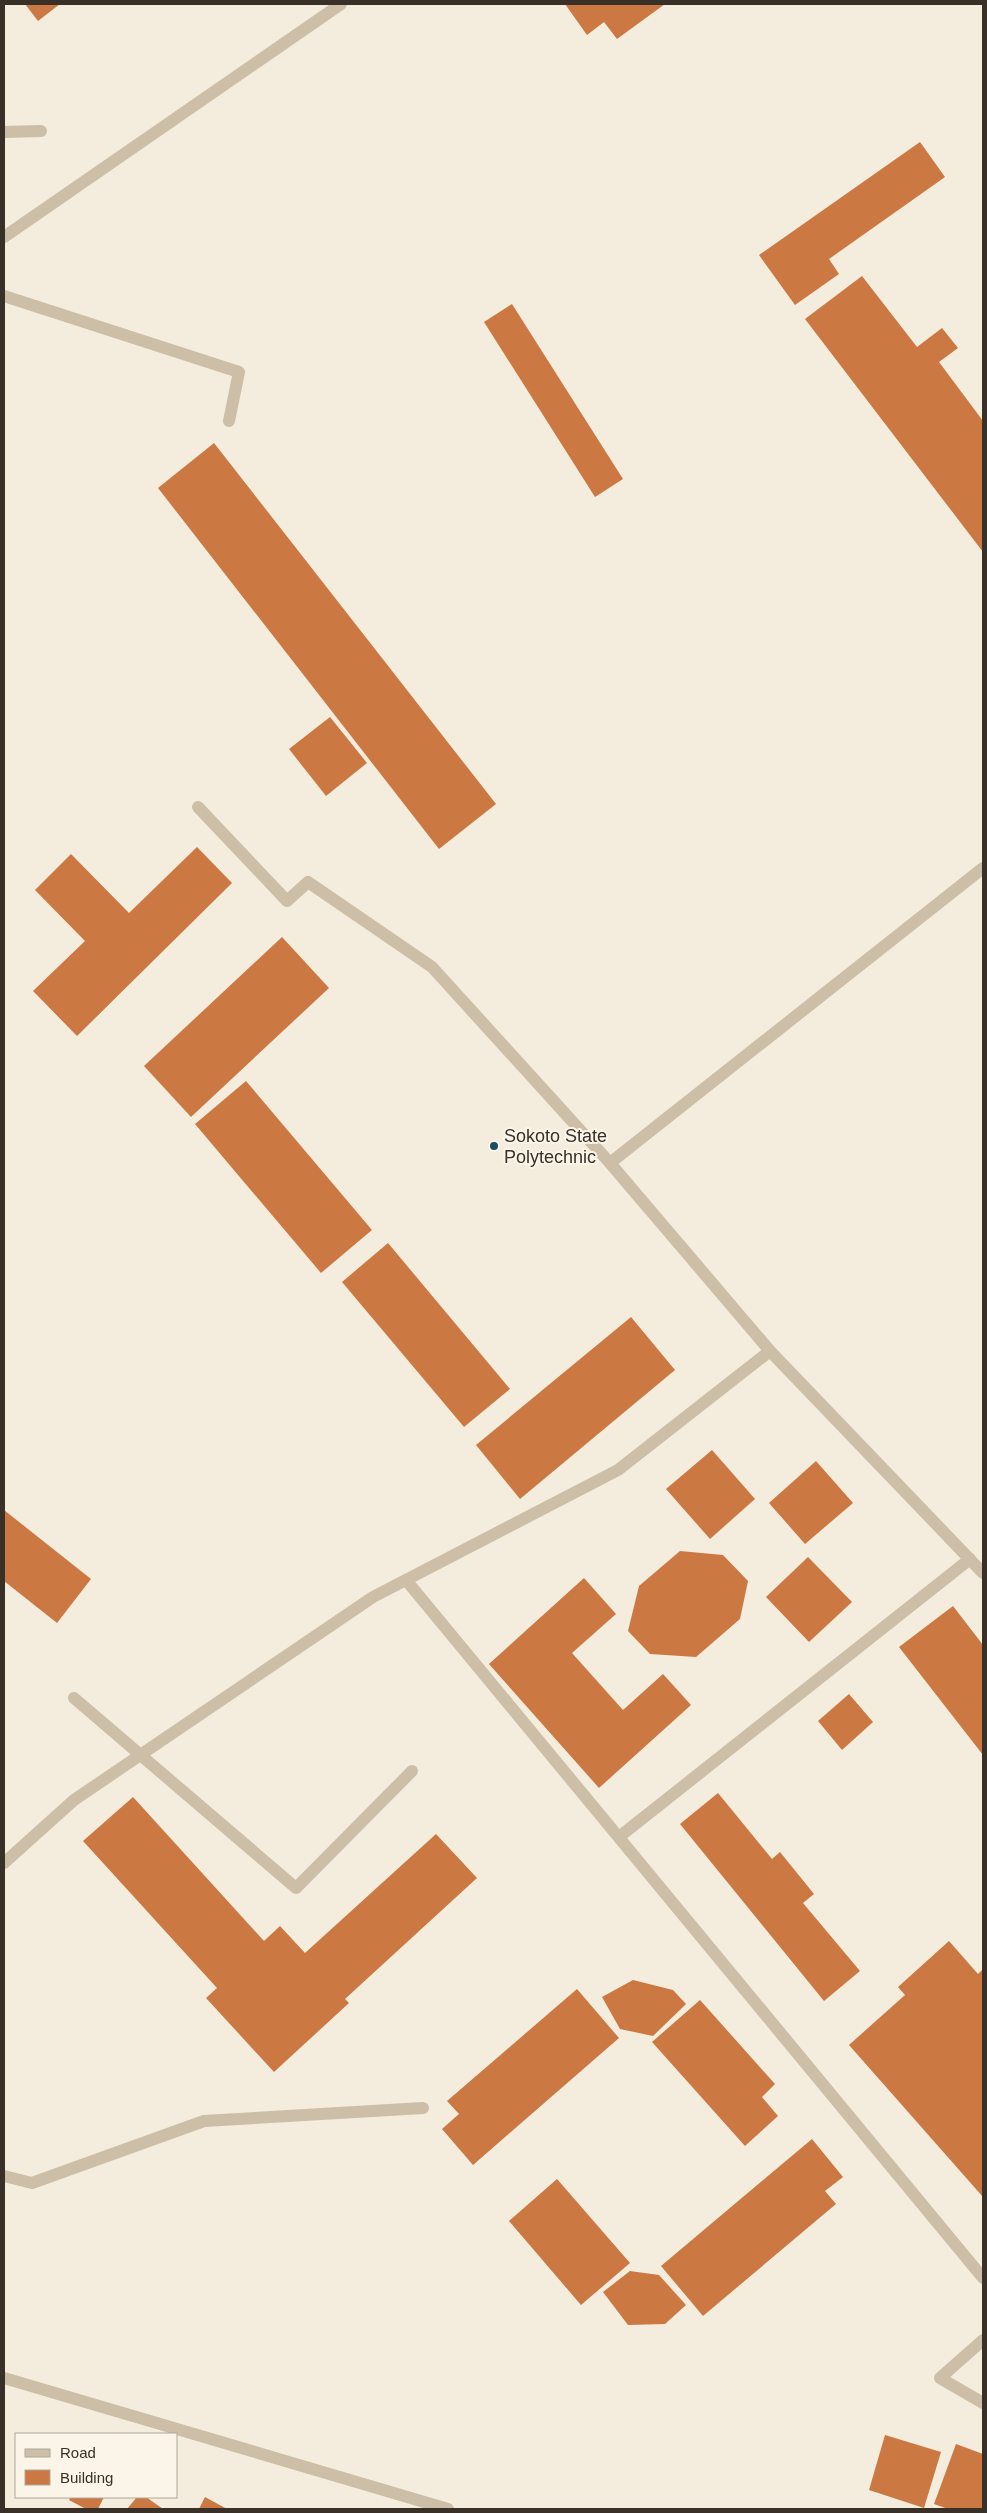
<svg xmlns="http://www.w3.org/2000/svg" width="987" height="2513" viewBox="0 0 987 2513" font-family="Arial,sans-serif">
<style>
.building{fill:#cc7842}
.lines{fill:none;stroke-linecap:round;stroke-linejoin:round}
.minor{stroke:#ccbea7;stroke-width:12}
.poi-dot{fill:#1b4e5d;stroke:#fbf5e9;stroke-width:2}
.labels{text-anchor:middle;stroke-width:4;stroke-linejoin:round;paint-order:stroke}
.poi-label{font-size:18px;fill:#393028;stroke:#fbf5e9;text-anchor:start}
</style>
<rect width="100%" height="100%" fill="#f4ecdc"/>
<!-- building -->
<g class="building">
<polygon points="25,4 60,4 38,21"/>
<polygon points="565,4 665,4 617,39 604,22 587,35"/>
<polygon points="920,142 945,177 829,259 839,274 795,305 759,255"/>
<polygon points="862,276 917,347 942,328 958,348 939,362 983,421 983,552 805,319"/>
<polygon points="512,304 623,479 595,497 484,322"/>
<polygon points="214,443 496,804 439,849 158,488"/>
<polygon points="330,717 367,763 326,796 289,749"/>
<polygon points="197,847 232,883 77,1036 33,991 85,941 35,890 71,854 129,913"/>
<polygon points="282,937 329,988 191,1117 144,1066"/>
<polygon points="246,1081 372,1230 321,1273 195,1124"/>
<polygon points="388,1243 510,1389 464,1427 342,1282"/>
<polygon points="631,1317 675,1370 520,1499 476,1445"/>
<polygon points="712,1450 755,1499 710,1539 666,1489"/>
<polygon points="816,1461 853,1503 805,1544 769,1503"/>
<polygon points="4,1510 91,1579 57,1623 4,1581"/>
<polygon points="680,1551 723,1555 748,1581 740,1619 696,1657 650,1654 628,1631 639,1586"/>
<polygon points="808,1557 852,1602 809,1642 766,1597"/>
<polygon points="584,1578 616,1614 572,1653 623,1710 663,1674 691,1705 599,1788 489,1664"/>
<polygon points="953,1606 983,1645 983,1755 899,1647"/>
<polygon points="849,1694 873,1722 842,1750 818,1721"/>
<polygon points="718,1793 772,1859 780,1852 814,1894 803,1903 860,1971 824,2001 680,1824"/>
<polygon points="133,1797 264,1941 280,1926 305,1953 436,1834 477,1878 345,1999 349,2003 274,2072 206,1998 217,1988 83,1841"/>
<polygon points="949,1941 978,1974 983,1969 983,2197 849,2045 905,1995 898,1987"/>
<polygon points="633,1980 673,1990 686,2004 653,2036 620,2029 602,1997"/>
<polygon points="577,1989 619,2038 473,2165 442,2129 459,2114 447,2101"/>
<polygon points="700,2000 775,2084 762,2097 778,2116 745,2146 652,2042"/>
<polygon points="812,2139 843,2177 825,2191 836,2204 703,2316 661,2266"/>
<polygon points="557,2179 630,2263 581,2305 509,2221"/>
<polygon points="630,2271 659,2275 686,2305 665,2324 628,2325 603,2292"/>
<polygon points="885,2435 941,2452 924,2508 869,2490"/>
<polygon points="956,2444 983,2454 983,2509 948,2509 934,2504"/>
<polygon points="71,2497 104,2497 98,2509 86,2509 69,2500"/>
<polygon points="137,2497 146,2497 163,2509 127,2509"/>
<polygon points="205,2497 227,2509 199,2509"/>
</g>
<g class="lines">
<!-- minor -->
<g class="minor">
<polyline points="4,132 41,131"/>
<polyline points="4,237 341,4"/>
<polyline points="4,296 239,372 229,421"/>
<polyline points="198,807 287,901 308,882 432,967 610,1163 770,1351 983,1573"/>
<polyline points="610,1163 983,868"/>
<polyline points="406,1580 983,2278"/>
<polyline points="74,1698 296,1888 412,1771"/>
<polyline points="619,1837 970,1559"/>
<polyline points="4,1863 74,1800 373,1597 618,1470 770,1351"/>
<polyline points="4,2176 32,2183 204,2121 423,2108"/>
<polyline points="983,2340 940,2378 983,2403"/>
<polyline points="4,2378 448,2509"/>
</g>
</g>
<!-- markers -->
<circle class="poi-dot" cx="494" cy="1146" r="5"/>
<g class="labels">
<!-- poi labels -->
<g class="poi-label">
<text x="504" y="1142">Sokoto State<tspan x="504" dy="21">Polytechnic</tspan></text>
</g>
</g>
<!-- border -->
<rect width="987" height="2513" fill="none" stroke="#393028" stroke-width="10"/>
<!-- legend -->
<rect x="15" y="2433" width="162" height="65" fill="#fbf5e9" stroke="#ada69c"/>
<rect x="25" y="2449" width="25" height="8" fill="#ccbea7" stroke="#ada69c"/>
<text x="60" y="2458" font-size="15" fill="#393028">Road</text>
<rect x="25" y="2470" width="25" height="15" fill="#cc7842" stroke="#ada69c"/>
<text x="60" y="2483" font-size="15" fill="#393028">Building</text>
</svg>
